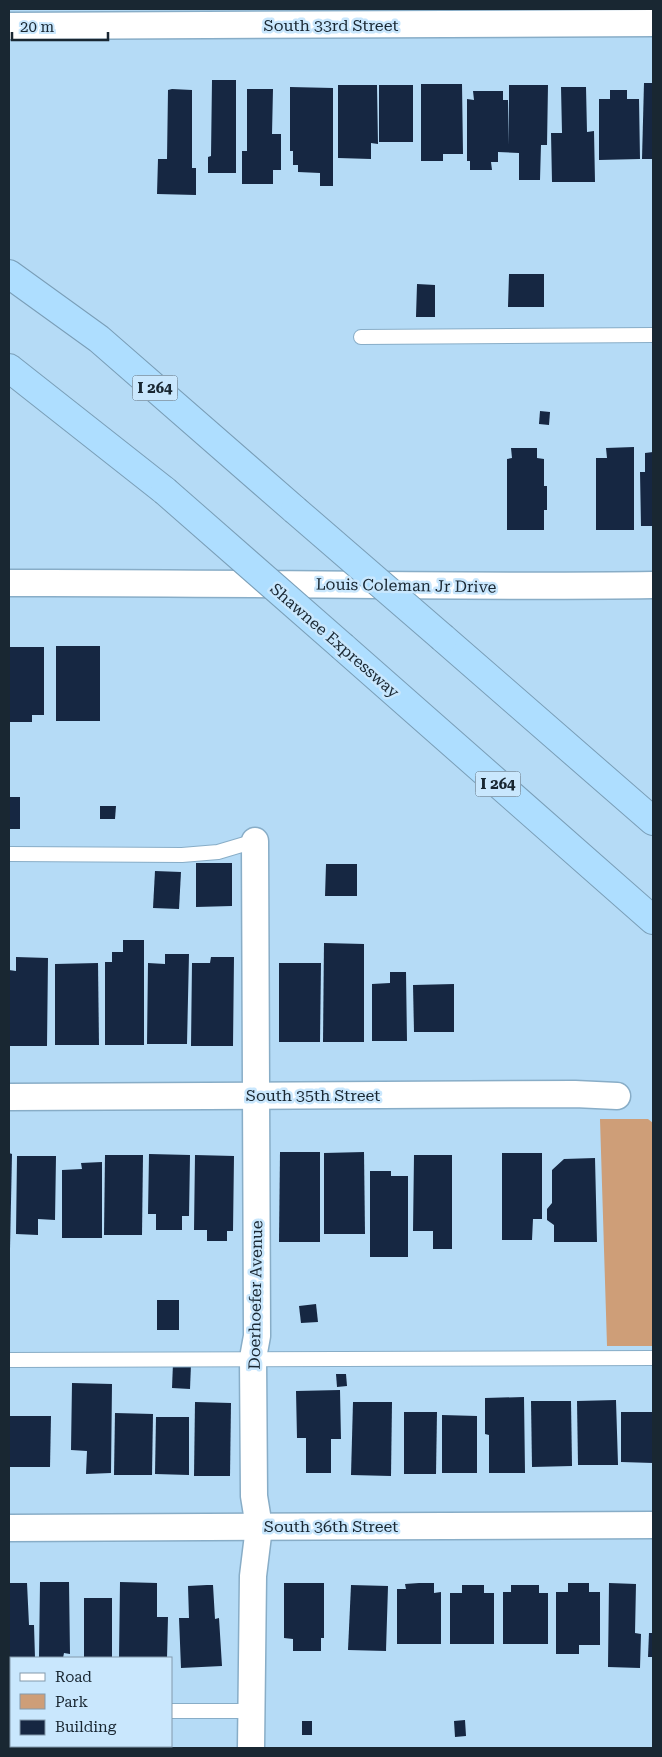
<svg xmlns="http://www.w3.org/2000/svg" width="662" height="1757" viewBox="0 0 662 1757" font-family="'Roboto Serif',serif">
<style>
.green{fill:#ce9e78}
.building{fill:#162742}
.lines{fill:none;stroke-linecap:round;stroke-linejoin:round}
.service-casing{stroke:#88adc7;stroke-width:16}
.minor-casing{stroke:#88adc7;stroke-width:29}
.motorway-casing{stroke:#7a9eb7;stroke-width:30}
.service{stroke:#fff;stroke-width:14}
.minor{stroke:#fff;stroke-width:26}
.motorway{stroke:#aedeff;stroke-width:28}
.motorway-bridge-casing{stroke:#7a9eb7;stroke-width:30;stroke-linecap:butt}
.motorway-bridge{stroke:#aedeff;stroke-width:28}
.labels{text-anchor:middle;stroke-width:5;stroke-linejoin:round;paint-order:stroke}
.shield{fill:#c9e7fd;stroke:#4e616f;stroke-width:1}
.shield-label{font-size:15px;font-weight:bold;fill:#192732}
.street-label{font-size:16px;fill:#192732;stroke:#c9e7fd}
</style>
<rect width="100%" height="100%" fill="#b5dbf6"/>
<!-- green -->
<polygon class="green" points="600,1119 648,1119 653,1123 653,1346 607,1346"/>
<!-- building -->
<g class="building">
<polygon points="212,80 236,80 236,173 208,173 208,157 211,156"/>
<polygon points="644,83 653,83 653,159 642,159"/>
<polygon points="421,84 462,84 463,154 443,154 443,161 421,161"/>
<polygon points="338,85 377,85 378,144 371,143 371,159 338,158"/>
<rect x="379" y="85" width="34" height="57"/>
<polygon points="509,85 548,85 547,145 541,145 540,180 519,180 519,153 498,152 498,162 491,162 492,170 470,170 470,161 467,161 467,99 474,100 473,91 503,91 503,100 508,100 509,145"/>
<polygon points="290,87 333,88 333,186 320,186 320,173 298,172 298,165 293,165 293,151 290,151"/>
<polygon points="561,87 586,87 587,132 594,131 595,182 552,182 551,133 562,133"/>
<polygon points="172,89 192,90 192,168 196,168 196,195 157,194 158,159 167,159 168,90"/>
<polygon points="247,89 273,89 272,134 281,134 281,170 273,170 273,184 242,184 242,151 247,151"/>
<polygon points="610,90 627,90 627,99 639,99 640,159 599,160 599,99 610,99"/>
<polygon points="509,274 544,274 544,307 508,307"/>
<polygon points="417,284 435,285 435,317 416,317"/>
<polygon points="540,411 550,412 549,425 539,424"/>
<polygon points="634,447 634,530 596,530 596,458 607,458 606,448"/>
<polygon points="511,448 537,448 537,458 544,459 544,486 547,486 547,510 544,510 544,530 507,530 507,459 512,458"/>
<polygon points="653,452 653,526 641,526 640,472 645,472 645,453"/>
<rect x="56" y="646" width="44" height="75"/>
<polygon points="9,647 44,647 44,715 32,715 32,722 9,722"/>
<rect x="9" y="797" width="11" height="32"/>
<polygon points="100,806 116,806 115,819 100,819"/>
<polygon points="196,863 232,863 232,906 196,907"/>
<polygon points="326,864 357,864 357,896 325,896"/>
<polygon points="155,871 181,872 179,909 153,908"/>
<polygon points="123,940 144,940 144,1045 105,1045 105,962 112,962 112,952 123,952"/>
<polygon points="324,943 364,944 364,1042 323,1042"/>
<polygon points="165,954 189,954 187,1044 147,1044 148,963 165,964"/>
<polygon points="16,957 48,958 47,1046 9,1046 9,970 16,971"/>
<polygon points="211,957 234,957 233,1046 191,1046 192,963 210,963"/>
<polygon points="98,963 99,1045 55,1045 55,964"/>
<polygon points="279,963 321,963 320,1042 279,1042"/>
<polygon points="390,972 406,972 407,1041 372,1041 372,984 390,983"/>
<polygon points="454,984 454,1032 414,1032 413,985"/>
<polygon points="280,1152 320,1152 320,1242 279,1242"/>
<polygon points="364,1152 365,1234 324,1234 324,1153"/>
<polygon points="9,1153 12,1154 10,1249 9,1249"/>
<polygon points="502,1153 542,1153 542,1219 533,1219 532,1240 502,1240"/>
<polygon points="149,1154 190,1155 189,1216 182,1216 182,1230 156,1230 156,1214 148,1214"/>
<polygon points="105,1155 143,1155 142,1235 104,1235"/>
<polygon points="195,1155 234,1156 233,1231 227,1231 227,1241 207,1241 207,1230 194,1230"/>
<polygon points="414,1155 452,1155 452,1249 433,1249 433,1231 413,1231"/>
<polygon points="17,1156 56,1156 55,1220 38,1219 38,1235 16,1234"/>
<polygon points="595,1158 597,1242 554,1242 554,1225 547,1220 547,1209 552,1203 552,1170 564,1159"/>
<polygon points="102,1162 102,1238 62,1238 62,1170 82,1169 81,1163"/>
<polygon points="370,1171 391,1171 391,1176 408,1176 408,1257 370,1257"/>
<rect x="157" y="1300" width="22" height="30"/>
<polygon points="316,1304 318,1322 301,1323 299,1306"/>
<polygon points="173,1363 191,1364 190,1389 172,1388"/>
<polygon points="336,1374 346,1374 347,1386 337,1387"/>
<polygon points="72,1383 112,1384 111,1473 86,1474 87,1451 71,1450"/>
<polygon points="340,1390 341,1439 331,1439 331,1473 306,1473 306,1438 297,1438 296,1391"/>
<polygon points="524,1397 525,1473 489,1473 489,1435 485,1434 485,1398"/>
<polygon points="616,1400 618,1465 578,1465 577,1401"/>
<polygon points="531,1401 571,1401 572,1466 532,1467"/>
<polygon points="195,1402 231,1403 230,1476 194,1476"/>
<polygon points="353,1402 392,1402 391,1476 351,1475"/>
<polygon points="404,1412 437,1412 436,1474 404,1474"/>
<polygon points="621,1412 653,1412 653,1463 621,1462"/>
<polygon points="115,1413 153,1414 152,1475 114,1475"/>
<polygon points="442,1415 477,1416 477,1473 442,1473"/>
<polygon points="9,1416 51,1416 50,1467 9,1467"/>
<polygon points="156,1417 189,1417 189,1475 155,1474"/>
<polygon points="40,1582 69,1582 70,1654 64,1653 63,1658 39,1658"/>
<polygon points="120,1582 157,1583 157,1617 168,1617 167,1658 119,1658"/>
<polygon points="9,1583 27,1583 29,1625 34,1625 35,1658 11,1658 11,1664 9,1665"/>
<polygon points="284,1583 324,1583 324,1638 321,1638 321,1651 293,1651 293,1639 284,1638"/>
<polygon points="419,1583 434,1583 434,1593 441,1592 441,1644 397,1644 397,1589 406,1589 405,1584"/>
<polygon points="568,1583 589,1583 589,1592 600,1592 600,1645 579,1645 579,1654 556,1654 556,1592 568,1592"/>
<polygon points="609,1583 636,1584 635,1633 641,1634 640,1668 608,1667"/>
<polygon points="207,1585 213,1585 215,1619 219,1618 222,1666 181,1668 179,1618 189,1618 188,1586"/>
<polygon points="351,1585 388,1586 386,1651 348,1650"/>
<polygon points="462,1585 484,1585 484,1593 494,1593 494,1644 450,1644 450,1593 462,1593"/>
<polygon points="511,1585 539,1585 539,1593 548,1593 548,1644 503,1644 503,1592 511,1592"/>
<rect x="84" y="1598" width="28" height="60"/>
<polygon points="649,1633 653,1633 653,1657 648,1657"/>
<polygon points="465,1720 466,1736 455,1737 454,1721"/>
<rect x="302" y="1721" width="10" height="14"/>
<rect x="49" y="1746" width="24" height="2"/>
<polygon points="86,1746 115,1746 115,1748 86,1747"/>
</g>
<g class="lines">
<!-- service casing -->
<g class="service-casing">
<g id="service">
<polyline points="361,337 653,335"/>
<polyline points="9,854 182,855 218,852 255,841"/>
<polyline points="9,1360 653,1358"/>
<polyline points="9,1711 11,1711"/>
<polyline points="171,1711 251,1711"/>
</g>
</g>
<!-- minor casing -->
<g class="minor-casing">
<g id="minor">
<polyline points="9,26 653,23"/>
<path d="M9 583C224 582 438 588 653 585"/>
<polyline points="9,1097 575,1094 617,1096"/>
<polyline points="9,1528 653,1525"/>
<polyline points="251,1748 253,1576 259,1527 254,1496 253,1358 257,1336 255,841"/>
</g>
</g>
<!-- motorway casing -->
<g class="motorway-casing">
<g id="motorway">
<polyline points="9,274 99,339 295,510"/>
<polyline points="9,368 165,491"/>
<polyline points="443,638 653,821"/>
<polyline points="343,647 653,920"/>
</g>
</g>
<!-- service -->
<use href="#service" class="service"/>
<!-- minor -->
<use href="#minor" class="minor"/>
<!-- motorway -->
<use href="#motorway" class="motorway"/>
<!-- motorway-bridge casing -->
<g class="motorway-bridge-casing">
<g id="motorway-bridge">
<polyline points="165,491 343,647"/>
<polyline points="295,510 443,638"/>
</g>
</g>
<!-- motorway-bridge -->
<use href="#motorway-bridge" class="motorway-bridge"/>
</g>
<g class="labels">
<!-- shield labels -->
<g class="shield">
<rect x="132.5" y="375.5" width="45" height="25" rx="4"/>
<rect x="475.5" y="771.5" width="45" height="25" rx="4"/>
</g>
<g class="shield-label">
<text x="155" y="393">I 264</text>
<text x="498" y="789">I 264</text>
</g>
<!-- street labels -->
<g class="street-label">
<text x="331" y="31">South 33rd Street</text>
<text transform="translate(406 585) rotate(1)" y="6">Louis Coleman Jr Drive</text>
<text transform="translate(335 640) rotate(41)" y="6">Shawnee Expressway</text>
<text x="313" y="1101">South 35th Street</text>
<text transform="translate(255 1295) rotate(-89)" y="6">Doerhoefer Avenue</text>
<text x="331" y="1532">South 36th Street</text>
</g>
</g>
<!-- border -->
<rect width="662" height="1757" fill="none" stroke="#192732" stroke-width="20"/>
<!-- legend -->
<rect x="10" y="1657" width="162" height="90" fill="#c9e7fd" stroke="#839aac"/>
<rect x="20" y="1673" width="25" height="8" fill="#ffffff" stroke="#839aac"/>
<text x="55" y="1682" font-size="15" fill="#192732">Road</text>
<rect x="20" y="1694" width="25" height="15" fill="#ce9e78" stroke="#839aac"/>
<text x="55" y="1707" font-size="15" fill="#192732">Park</text>
<rect x="20" y="1720" width="25" height="15" fill="#162742" stroke="#839aac"/>
<text x="55" y="1732" font-size="15" fill="#192732">Building</text>
<!-- scale -->
<path d="M12 32v8h96v-8" fill="none" stroke="#192732" stroke-width="2.5"/>
<text x="20" y="32" font-size="15" fill="#192732" stroke="#c9e7fd" stroke-width="4" paint-order="stroke">20 m</text>
</svg>
